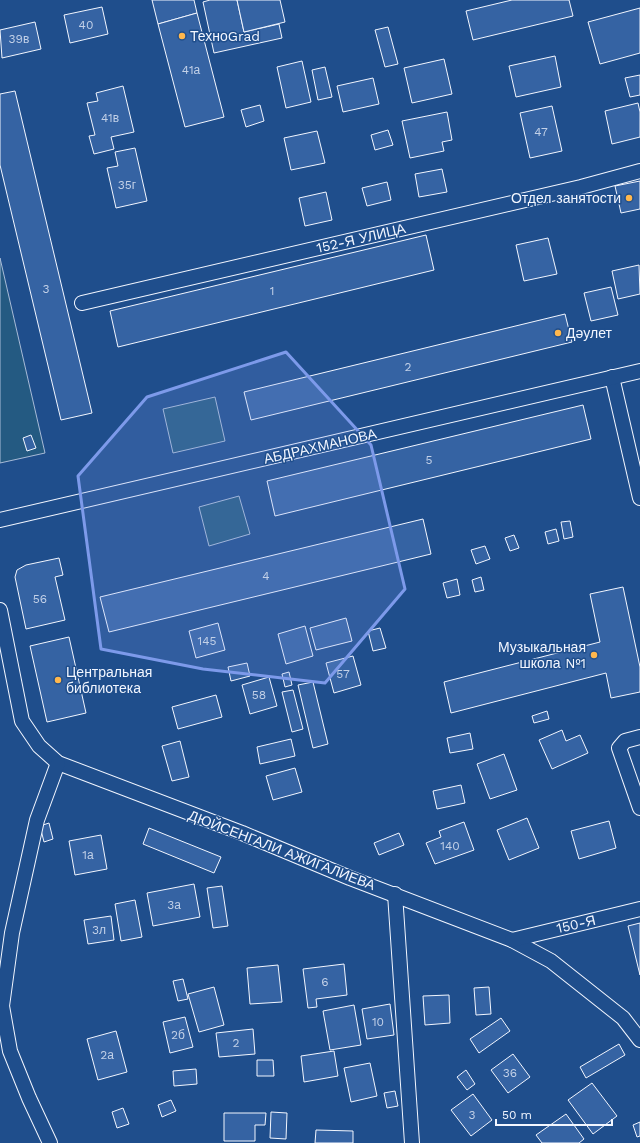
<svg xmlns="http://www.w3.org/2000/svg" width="640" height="1143" viewBox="0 0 640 1143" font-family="'Work Sans',sans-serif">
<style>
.green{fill:#245a82;stroke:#a8bbd7}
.building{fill:#3563a3;stroke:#f2f6ff}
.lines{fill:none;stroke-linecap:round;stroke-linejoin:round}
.minor-casing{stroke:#f2f6ff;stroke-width:16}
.minor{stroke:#1f4e8c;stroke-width:14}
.marked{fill:#7d9aea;fill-opacity:0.2;stroke:#7d9aea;stroke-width:3;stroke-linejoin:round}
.poi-dot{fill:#ffb74d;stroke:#1f4e8c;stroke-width:1.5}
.labels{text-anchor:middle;stroke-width:3;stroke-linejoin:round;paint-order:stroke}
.number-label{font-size:12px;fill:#c3d1e8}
.poi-label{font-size:14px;fill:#f2f6ff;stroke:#1f4e8c;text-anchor:start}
.street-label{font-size:14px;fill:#f2f6ff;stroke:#1f4e8c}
</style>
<rect width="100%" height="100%" fill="#1f4e8c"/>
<!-- green -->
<g class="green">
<polygon points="0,258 45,453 0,463"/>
<polygon points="215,397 225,441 173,453 163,409"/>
<polygon points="239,496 250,534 209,546 199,507"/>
</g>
<!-- building -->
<g class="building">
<polygon points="152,0 194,0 197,13 158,24"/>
<polygon points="210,0 237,0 244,32 279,24 282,38 214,53 203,2"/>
<polygon points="237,0 280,0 285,22 244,32"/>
<polygon points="512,0 569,0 573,16 473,40 466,11"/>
<polygon points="102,7 108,34 70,43 64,15"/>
<polygon points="640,8 640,53 600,64 588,22"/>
<polygon points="197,13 224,117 185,127 158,24"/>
<polygon points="35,22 41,49 2,58 0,30"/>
<polygon points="388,27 398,64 385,67 375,30"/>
<polygon points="555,56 561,87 516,97 509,66"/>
<polygon points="444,59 452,94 412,103 404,68"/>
<polygon points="302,61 311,102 286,108 277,67"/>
<polygon points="325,67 332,97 318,100 312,70"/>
<polygon points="640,75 640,95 630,97 625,78"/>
<polygon points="373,78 379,104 343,112 337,86"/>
<polygon points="123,86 134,132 111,137 114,149 94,154 89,136 95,135 87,103 98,101 96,93"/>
<polygon points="15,91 92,413 61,420 0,165 0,94"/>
<polygon points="638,103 640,112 640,137 612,144 605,111"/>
<polygon points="260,105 264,121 246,127 241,110"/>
<polygon points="552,106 562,151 530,158 520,113"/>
<polygon points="447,112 452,140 442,142 444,151 410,158 402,121"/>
<polygon points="388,130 393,145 375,150 371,135"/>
<polygon points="317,131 325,163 291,170 284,138"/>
<polygon points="135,148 147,201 116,208 107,168 118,166 115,152"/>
<polygon points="442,169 447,192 419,197 415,174"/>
<polygon points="640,181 640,209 621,213 615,186"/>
<polygon points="387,182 391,200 367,206 362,188"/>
<polygon points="326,192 332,220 305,226 299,198"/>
<polygon points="426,235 434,270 118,347 110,311"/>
<polygon points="548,238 557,274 524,281 516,245"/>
<polygon points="639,265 640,294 618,299 612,271"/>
<polygon points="611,287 618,315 591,321 584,293"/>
<polygon points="565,314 572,342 251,420 244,392"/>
<polygon points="583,405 591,439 275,516 267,481"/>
<polygon points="31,435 36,448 27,451 23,438"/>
<polygon points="423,519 431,554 109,632 100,597"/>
<polygon points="570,521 573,537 564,539 561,522"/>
<polygon points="556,529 559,541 548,544 545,532"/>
<polygon points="514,535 519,548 510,551 505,538"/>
<polygon points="485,546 490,559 476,564 471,550"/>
<polygon points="59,558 63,575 55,577 65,620 26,629 15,577 17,570 26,565"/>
<polygon points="481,577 484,590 475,592 472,580"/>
<polygon points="457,579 460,595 447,598 443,583"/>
<polygon points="623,587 640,667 640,692 611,698 606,673 451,713 444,682 600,642 590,594"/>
<polygon points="346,618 352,641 316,650 310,628"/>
<polygon points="218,623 225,650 196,658 189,631"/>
<polygon points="305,626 313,656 286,664 278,634"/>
<polygon points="380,628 386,648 373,651 368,631"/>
<polygon points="69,637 86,713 47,722 30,646"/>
<polygon points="353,656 361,685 334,693 326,663"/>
<polygon points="247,663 250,676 231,681 228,667"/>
<polygon points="289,672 292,685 285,687 282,674"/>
<polygon points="269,677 277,706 250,714 242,685"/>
<polygon points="313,682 328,744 313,748 298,685"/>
<polygon points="293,690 303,729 292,732 282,692"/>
<polygon points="216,695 222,717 178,729 172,707"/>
<polygon points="547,711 549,719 534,723 532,716"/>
<polygon points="562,730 566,741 580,735 588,753 552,769 539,740"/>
<polygon points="470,733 473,749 450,753 447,738"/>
<polygon points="291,739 295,756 260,764 257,747"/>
<polygon points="180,741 189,777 172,781 162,746"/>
<polygon points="504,754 517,790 490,799 477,764"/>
<polygon points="295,768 302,792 273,800 266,776"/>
<polygon points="461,785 465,803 437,809 433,791"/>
<polygon points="527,818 539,848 509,860 497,830"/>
<polygon points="609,821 616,848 579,859 571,831"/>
<polygon points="464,822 474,850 435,864 426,843 441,837 439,831"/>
<polygon points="49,823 53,839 44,842 40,826"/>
<polygon points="149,828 221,857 214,873 143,844"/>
<polygon points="399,833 404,845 379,855 374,843"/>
<polygon points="101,835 107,869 75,875 69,841"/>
<polygon points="194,884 200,917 153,926 147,893"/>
<polygon points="222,886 228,926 213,928 207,888"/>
<polygon points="135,900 142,937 121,941 115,904"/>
<polygon points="111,916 114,940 88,944 84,920"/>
<polygon points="640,923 640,975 628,926"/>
<polygon points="344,964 347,995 316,999 317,1007 308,1008 303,969"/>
<polygon points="278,965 282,1002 250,1004 247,968"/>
<polygon points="183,979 188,999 178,1001 173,981"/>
<polygon points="214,987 224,1025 199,1032 188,994"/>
<polygon points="489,987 491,1014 476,1015 474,988"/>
<polygon points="449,995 450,1023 425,1025 423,996"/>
<polygon points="390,1004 394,1035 367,1039 362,1009"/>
<polygon points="354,1005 361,1045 330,1050 323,1011"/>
<polygon points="185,1017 193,1047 170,1053 163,1022"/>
<polygon points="501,1018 510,1031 479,1053 470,1039"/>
<polygon points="253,1029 255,1054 219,1057 216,1033"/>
<polygon points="116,1031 127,1072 98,1080 87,1039"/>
<polygon points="619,1044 625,1055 586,1078 580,1067"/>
<polygon points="334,1051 338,1076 304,1082 301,1056"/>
<polygon points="513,1054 530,1077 508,1093 491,1070"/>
<polygon points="257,1060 273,1060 274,1076 257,1076"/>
<polygon points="370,1063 377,1096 351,1102 344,1068"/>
<polygon points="196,1069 197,1084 174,1086 173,1071"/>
<polygon points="466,1070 475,1084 467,1090 457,1077"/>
<polygon points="592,1083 617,1116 593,1134 568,1100"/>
<polygon points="395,1091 398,1106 387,1108 384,1093"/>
<polygon points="473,1094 492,1120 471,1136 451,1110"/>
<polygon points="171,1100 176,1111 162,1117 158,1105"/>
<polygon points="123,1108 129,1124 117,1128 112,1112"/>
<polygon points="271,1112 287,1113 286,1139 270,1138"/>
<polygon points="224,1113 266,1113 265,1125 255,1125 255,1141 224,1141"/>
<polygon points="566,1114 584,1139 579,1143 542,1143 536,1135"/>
<polygon points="640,1122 640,1136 637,1137 633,1125"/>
<polygon points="316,1130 353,1131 353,1143 315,1143"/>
</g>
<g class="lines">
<!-- minor casing -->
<g class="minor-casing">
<g id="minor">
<polyline points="82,303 581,187 640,171"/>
<polyline points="612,377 640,498"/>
<polyline points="0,520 640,371"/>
<polyline points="0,610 22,721 39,746 58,763 242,833 350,878 512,940 551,961 623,1018 640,1040"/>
<polyline points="640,737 625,741 619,748 640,808"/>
<polyline points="395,894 412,1143"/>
<polyline points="512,940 640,909"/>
<polyline points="50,1143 29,1098 10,1051 2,1006 12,933 37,820 58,763"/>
</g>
</g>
<!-- minor -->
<use href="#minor" class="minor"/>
</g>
<!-- marked area -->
<path class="marked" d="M286 352 371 445 405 589 325 683 203 669 101 649 78 476 147 397Z"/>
<!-- markers -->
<g class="poi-dot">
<circle cx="182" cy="36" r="4"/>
<circle cx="629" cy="198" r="4"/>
<circle cx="558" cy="333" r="4"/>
<circle cx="594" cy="655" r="4"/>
<circle cx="58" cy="680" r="4"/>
</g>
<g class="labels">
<!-- number labels -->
<g class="number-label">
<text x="86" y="29">40</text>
<text x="19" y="43">39в</text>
<text x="191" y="74">41а</text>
<text x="110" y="122">41в</text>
<text x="541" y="136">47</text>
<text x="127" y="189">35г</text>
<text x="46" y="293">3</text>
<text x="272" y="295">1</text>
<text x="408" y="371">2</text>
<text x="429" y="464">5</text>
<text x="266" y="580">4</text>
<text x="40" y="603">56</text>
<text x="207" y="645">145</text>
<text x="343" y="678">57</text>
<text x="259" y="699">58</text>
<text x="450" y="850">140</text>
<text x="88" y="859">1а</text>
<text x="174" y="909">3а</text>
<text x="99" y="934">3л</text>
<text x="325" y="986">6</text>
<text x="378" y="1026">10</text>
<text x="178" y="1039">2б</text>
<text x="236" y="1047">2</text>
<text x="107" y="1059">2а</text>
<text x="510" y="1077">36</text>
<text x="472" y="1119">3</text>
</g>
<!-- poi labels -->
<g class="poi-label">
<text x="190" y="41">ТехноGrad</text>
<text x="621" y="203" text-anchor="end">Отдел занятости</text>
<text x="566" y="338">Дәулет</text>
<text x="586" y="652" text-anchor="end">Музыкальная<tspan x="586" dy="16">школа №1</tspan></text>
<text x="66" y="677">Центральная<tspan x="66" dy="16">библиотека</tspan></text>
</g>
<!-- street labels -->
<g class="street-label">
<text transform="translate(361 238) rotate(-13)" y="5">152-Я УЛИЦА</text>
<text transform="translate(320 446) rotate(-13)" y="5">АБДРАХМАНОВА</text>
<text transform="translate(282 850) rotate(21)" y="5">ДЮЙСЕНГАЛИ АЖИГАЛИЕВА</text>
<text transform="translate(576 924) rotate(-13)" y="5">150-Я</text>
</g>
</g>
<!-- scale -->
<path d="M496 1119v6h116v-6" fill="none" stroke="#f2f6ff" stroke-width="2"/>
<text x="502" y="1119" font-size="12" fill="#f2f6ff" stroke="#1f4e8c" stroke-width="3" paint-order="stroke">50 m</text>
</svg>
